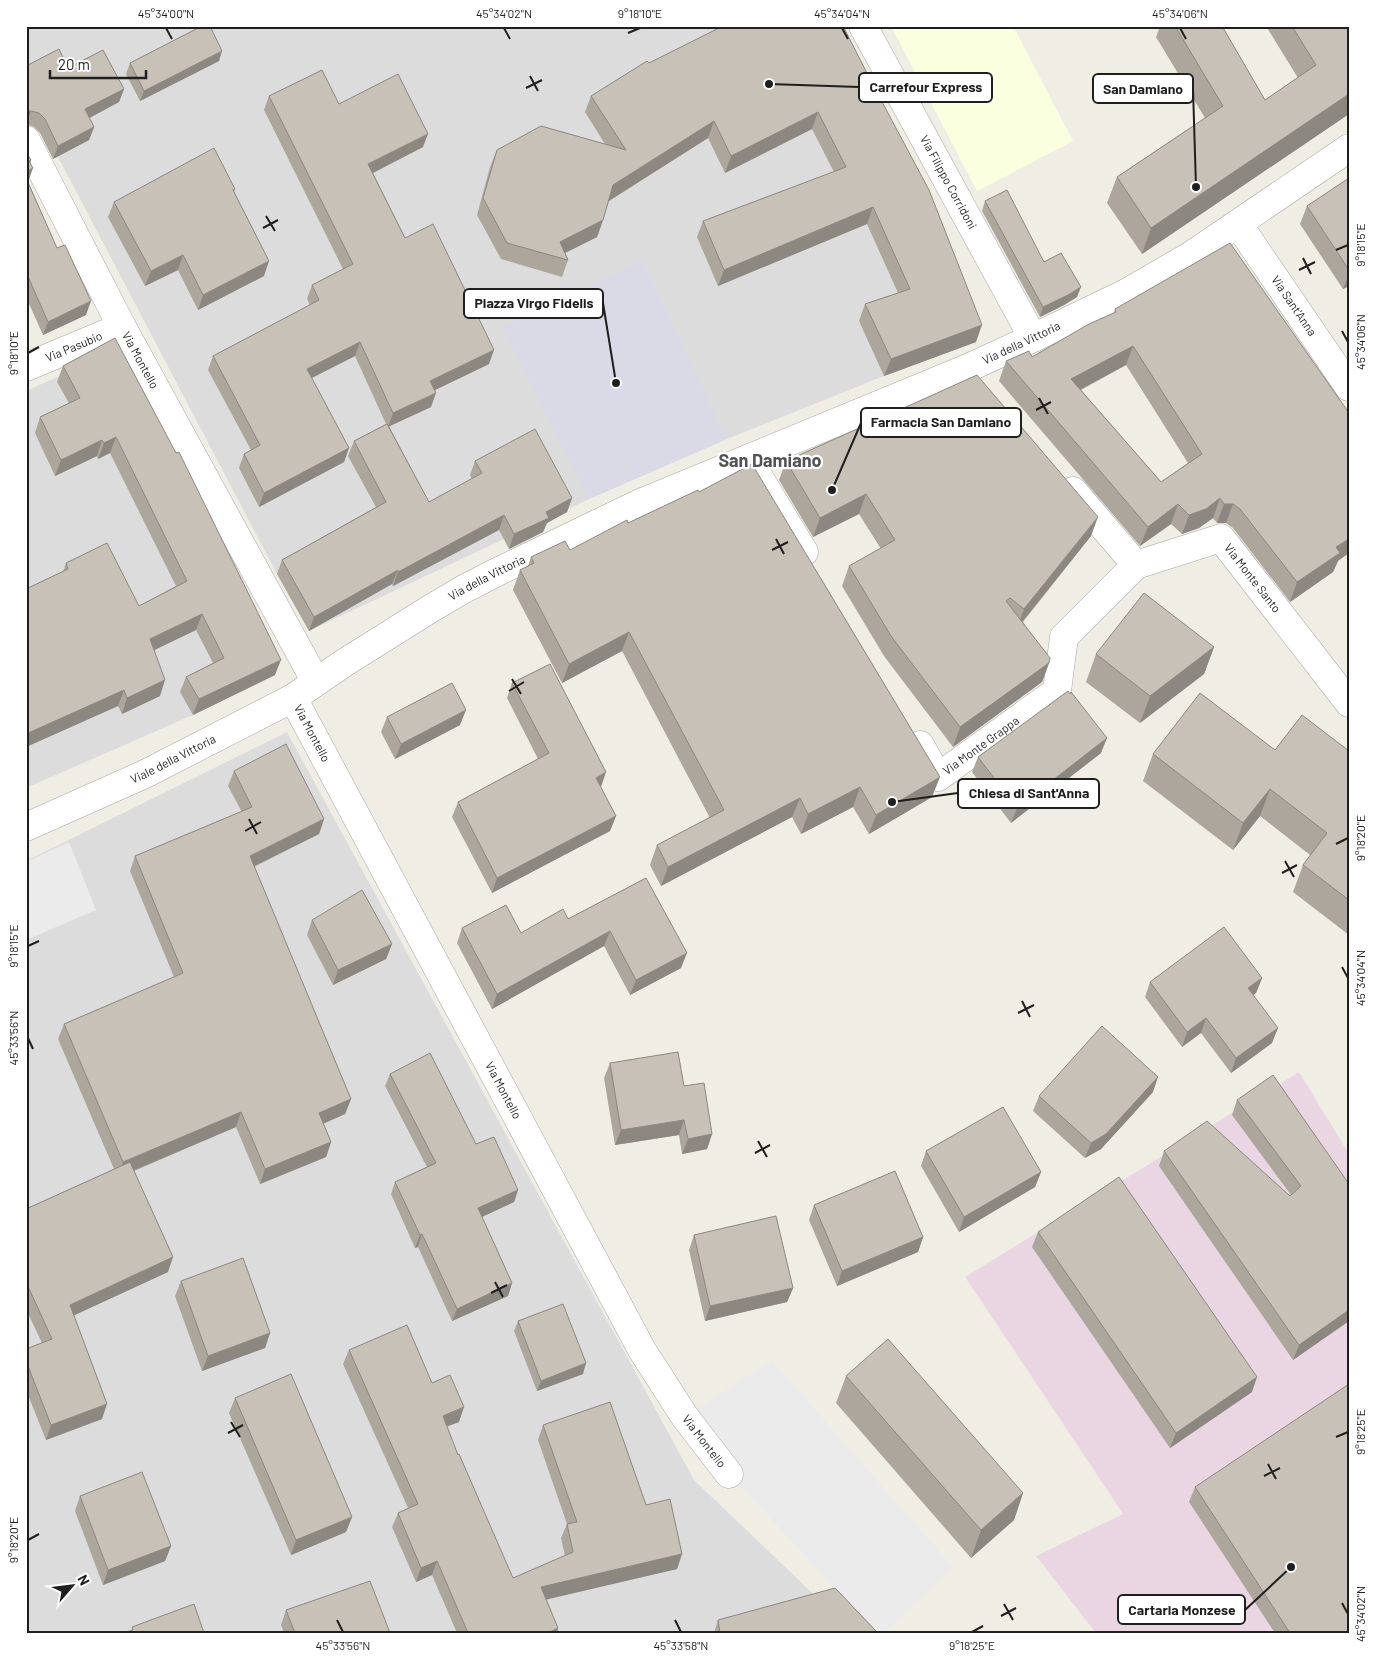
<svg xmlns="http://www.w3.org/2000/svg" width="1375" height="1659" viewBox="0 0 1375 1659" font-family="Barlow,sans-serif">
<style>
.residential{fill:#dddcdc}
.industrial{fill:#ead6e3}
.education{fill:#faffdf}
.parking{fill:#ebebeb}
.plaza{fill:#dad9e6}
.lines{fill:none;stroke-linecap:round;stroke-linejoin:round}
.minor-casing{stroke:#a6a6a6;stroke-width:29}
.minor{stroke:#fff;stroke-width:28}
.wall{fill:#aca69d;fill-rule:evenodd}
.shaded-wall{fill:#8c8780}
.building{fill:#c8c1b7;stroke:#8c8780;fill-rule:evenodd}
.ticks{fill:none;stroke:#1f1f1f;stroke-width:2}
.labels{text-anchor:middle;stroke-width:4.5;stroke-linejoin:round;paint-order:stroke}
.street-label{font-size:12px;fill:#1f1f1f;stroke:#fff}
.district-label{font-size:18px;font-weight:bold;fill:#525252;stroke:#fff}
.leader{fill:none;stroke:#1f1f1f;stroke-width:2}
.callout-dot{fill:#1f1f1f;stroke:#fff;stroke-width:2}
.callout{fill:#fff;stroke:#1f1f1f;stroke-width:2}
.callout-label{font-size:14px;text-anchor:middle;font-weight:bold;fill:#1f1f1f}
.neatline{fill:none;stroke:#1f1f1f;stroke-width:2}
.ticks-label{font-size:12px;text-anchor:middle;fill:#1f1f1f}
</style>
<rect width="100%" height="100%" fill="#f0eee4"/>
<!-- residential -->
<g class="residential">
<polygon points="26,26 829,26 976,342 884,376 727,439 589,499 309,631 277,574 26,96"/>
<polygon points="109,354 173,468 275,675 193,715 26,788 26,391"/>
<polygon points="287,732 694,1480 828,1608 853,1633 26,1633 26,861"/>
</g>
<!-- industrial -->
<polygon class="industrial" points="1299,1072 1349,1154 1349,1633 1096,1633 1036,1556 1123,1514 965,1277"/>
<!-- education -->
<polygon class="education" points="891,26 1013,26 1073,141 977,191"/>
<!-- parking -->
<g class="parking">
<polygon points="69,842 96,910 26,940 26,862"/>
<polygon points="772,1360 953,1567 885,1633 877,1633 729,1474 685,1417"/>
</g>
<!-- plaza -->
<polygon class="plaza" points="642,260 727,439 589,499 502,327"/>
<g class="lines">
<!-- minor casing -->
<g class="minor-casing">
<g id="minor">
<path id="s1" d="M863 26 1033 338"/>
<path id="s2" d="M26 140 122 327 316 682"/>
<path id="s3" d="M1238 224 1349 387"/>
<path id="s4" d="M26 367 122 327"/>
<polyline points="748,459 804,552"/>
<polyline points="1073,491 1136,565"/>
<path id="s5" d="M293 698 642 1350 685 1417 729 1474"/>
<path id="s6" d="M920 745 938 777 1057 691 1064 637 1136 565 1221 538 1349 703"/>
<path id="s7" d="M26 827 145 774 293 698 344 663 430 609 464 589 497 572 638 504 968 368 1033 338 1126 293 1190 256 1349 148"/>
</g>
</g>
<!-- minor -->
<use href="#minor" class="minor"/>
</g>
<!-- wall -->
<g class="wall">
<polygon points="843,26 976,342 884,376 859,321 865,304 898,293 867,224 718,286 697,237 703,221 834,172 812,129 725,173 708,138 609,201 603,220 597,237 565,253 568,260 562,277 501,259 477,215 490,167 497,150 605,144 585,112 591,96 649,63"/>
<polygon points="1160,26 1222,26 1265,100 1298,78 1266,26 1349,26 1349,114 1142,254 1107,203 1117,177 1205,118 1156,37"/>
<polygon points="219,61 140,101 126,74 130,63"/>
<polygon points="26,66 68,68 124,89 119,102 89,118 94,127 89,140 53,159 40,133 34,127 26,124"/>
<polygon points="269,96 339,104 423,147 373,173 405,238 489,364 434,390 431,407 389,426 429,502 472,479 470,475 475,461 572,498 567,512 547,523 543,532 509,549 499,530 393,586 392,584 309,631 277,574 282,560 376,507 348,456 354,441 386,424 355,356 311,378 349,448 344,462 259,507 239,468 244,454 251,450 208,370 213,356 310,305 307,299 312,285 343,269 264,110"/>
<polygon points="26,152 31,160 28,182 86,315 43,335 26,297"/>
<polygon points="1349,178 1349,286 1343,289 1300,224 1307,206"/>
<polygon points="235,189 234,192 264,276 198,310 178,270 145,286 108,217 114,202"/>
<polygon points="985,201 1044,262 1077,297 1064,305 1040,317 982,211"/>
<path d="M1115 309 1338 561 1333 572 1290 602 1233 528 1226 523H1217L1213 518 1199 528 1182 534 1171 524 1140 546 999 381 1006 361 1032 357 1114 313ZM1126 365 1188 463 1161 482 1081 390Z"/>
<polygon points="115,338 275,675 193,715 180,692 186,677 213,663 196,630 154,650 160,696 122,714 118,706 26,747 26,589 63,572 66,563 139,606 176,586 110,453 98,459 97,456 55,476 35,433 40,417 69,403 57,382 63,366"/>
<polygon points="786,461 1091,536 1023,622 1049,663 1042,682 953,747 884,656 842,586 849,566 881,549 859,514 813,537 779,480"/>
<polygon points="699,492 932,797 869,834 853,807 801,834 792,817 661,886 650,865 657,845 710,818 622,651 562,683 513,590 520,570 528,566 531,557 570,550 628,523"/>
<polygon points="1214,647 1204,674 1140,723 1086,682 1096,654"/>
<polygon points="512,683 601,787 616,816 610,831 492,893 452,817 458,802 538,759 507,698"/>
<polygon points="1070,694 1101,753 1011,823 972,772 978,757"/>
<polygon points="387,717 460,725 395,759 381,732"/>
<polygon points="1275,750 1349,751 1349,935 1293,892 1303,865 1310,855 1260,816 1233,850 1143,781 1153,754"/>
<polygon points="234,771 324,819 319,834 254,867 351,1099 345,1114 323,1123 331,1142 326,1157 260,1184 236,1127 134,1171 168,1272 74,1315 102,1419 46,1440 26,1390 26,1349 42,1343 26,1309 26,1209 114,1169 58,1039 64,1024 174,977 130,871 135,856 242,812 228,786"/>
<polygon points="646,878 681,968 630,995 604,946 492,1009 457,943 462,928 521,933 568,919"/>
<polygon points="312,920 392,944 386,959 333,985 307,935"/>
<polygon points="1262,978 1256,993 1253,995 1272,1043 1231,1073 1201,1033 1182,1047 1145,997 1150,982"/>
<polygon points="610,1063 684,1086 712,1134 707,1149 682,1154 679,1135 615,1145 604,1078"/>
<polygon points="390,1074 476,1144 518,1190 514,1202 482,1217 512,1283 508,1296 452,1321 418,1247 415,1248 391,1194 395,1182 427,1167 385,1086"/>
<polygon points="1153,1092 1101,1149 1085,1158 1033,1111 1039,1096"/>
<polygon points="1237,1100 1349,1184 1349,1321 1293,1360 1159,1166 1164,1151 1290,1196 1291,1195 1232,1115"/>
<polygon points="926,1151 1041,1172 1035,1187 959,1232 921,1166"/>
<polygon points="814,1205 923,1237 918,1252 837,1286 809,1220"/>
<polygon points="1038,1232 1252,1392 1170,1448 1032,1247"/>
<polygon points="694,1235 793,1288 787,1302 705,1321 689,1250"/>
<polygon points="181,1281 270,1333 265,1348 202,1371 175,1296"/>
<polygon points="518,1321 583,1374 537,1391 514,1331"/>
<polygon points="349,1350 432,1383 459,1422 447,1426 458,1455 513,1578 565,1556 561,1538 567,1524 538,1440 543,1425 646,1505 682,1554 677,1569 546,1599 558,1628 557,1633 457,1633 432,1575 416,1582 392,1527 398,1513 408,1508 343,1364"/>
<polygon points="846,1376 1023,1493 1014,1520 971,1558 836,1403"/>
<polygon points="235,1398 352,1517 346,1532 291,1555 229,1413"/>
<polygon points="1195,1487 1349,1633 1275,1633 1189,1502"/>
<polygon points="80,1496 171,1546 165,1561 103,1585 75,1511"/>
<polygon points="286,1610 390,1633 284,1633 281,1625"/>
<polygon points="718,1620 878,1633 714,1633"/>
</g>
<!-- shaded-wall -->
<g class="shaded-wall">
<polygon points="222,51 219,61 140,101 144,91"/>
<polygon points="124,89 119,102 80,123 85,109"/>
<polygon points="1349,94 1349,114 1142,254 1151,228"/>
<polygon points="31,111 26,124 26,112"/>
<polygon points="818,112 812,129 725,173 731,156"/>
<polygon points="714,121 708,138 607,202 613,185"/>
<polygon points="94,127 89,140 53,159 58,146"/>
<polygon points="428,134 423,147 363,178 368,164"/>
<polygon points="31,160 27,171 33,168 28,182 26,183 26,169 29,161"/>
<polygon points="873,207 867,224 718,286 724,270"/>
<polygon points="603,220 597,237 557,257 560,242"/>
<polygon points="183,255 178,270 145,286 151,271"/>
<polygon points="269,261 264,276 198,310 203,295"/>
<polygon points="1349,274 1349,286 1343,289"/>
<polygon points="1081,287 1077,297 1064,305 1040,317 1043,307"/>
<polygon points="91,301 86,315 43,335 48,322"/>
<polygon points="982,325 976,342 884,376 891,359"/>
<polygon points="360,342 355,356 302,383 307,369"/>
<polygon points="1133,346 1126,365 1064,398 1071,379"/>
<polygon points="494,350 489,364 425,395 430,381"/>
<polygon points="436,393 431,407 388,427 393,413"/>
<polygon points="116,437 110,453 98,459 104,443"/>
<polygon points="102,440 97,456 55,476 61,460"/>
<polygon points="349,448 344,462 259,507 264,493"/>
<polygon points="866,494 859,514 813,537 820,518"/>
<polygon points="572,498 567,512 547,523 543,532 509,549 514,534 546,512"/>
<polygon points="1220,498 1213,518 1199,528 1182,534 1189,515"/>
<polygon points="1178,504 1171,524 1140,546 1148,527"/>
<polygon points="1224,504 1233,504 1226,523 1217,523"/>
<polygon points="504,515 499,530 393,586 398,572"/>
<polygon points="1098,517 1091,536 1017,628 1024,609"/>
<polygon points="1349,539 1349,553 1338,561 1333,572 1290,602 1297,582 1336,547"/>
<polygon points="398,570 392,584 309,631 314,617"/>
<polygon points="202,614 196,630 144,655 150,639"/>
<polygon points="629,632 622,651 562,683 569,664"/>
<polygon points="1214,647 1204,674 1140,723 1150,696"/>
<polygon points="281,660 275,675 193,715 199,699"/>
<polygon points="1049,663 1042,682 953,747 960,727"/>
<polygon points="165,680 160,696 122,714 127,698"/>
<polygon points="124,690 118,706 26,747 26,734"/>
<polygon points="466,710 460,725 395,759 401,744"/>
<polygon points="1107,738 1101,753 1011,823 1017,808"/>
<polygon points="606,772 601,787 596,778"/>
<polygon points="940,777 932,797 869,834 876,815"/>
<polygon points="860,787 853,807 801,834 808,814"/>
<polygon points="1270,789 1260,816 1233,850 1243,823"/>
<polygon points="800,798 792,817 661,886 668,867"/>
<polygon points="616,816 610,831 492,893 497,878"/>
<polygon points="324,819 319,834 244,871 250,856"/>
<polygon points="610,931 604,946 492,1009 497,994"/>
<polygon points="392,944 386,959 333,985 338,970"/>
<polygon points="687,953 681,968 630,995 636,980"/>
<polygon points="1262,978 1256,993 1242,1003 1248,988"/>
<polygon points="1206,1018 1201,1033 1182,1047 1187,1032"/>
<polygon points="1278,1028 1272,1043 1231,1073 1236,1058"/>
<polygon points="1158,1077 1153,1092 1101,1149 1085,1158 1091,1143"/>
<polygon points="351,1099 345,1114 314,1128 319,1113"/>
<polygon points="241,1112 236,1127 118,1177 123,1162"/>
<polygon points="684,1120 679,1135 615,1145 621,1130"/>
<polygon points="712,1134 707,1149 682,1154 688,1139"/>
<polygon points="331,1142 326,1157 260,1184 265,1169"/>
<polygon points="1041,1172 1035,1187 959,1232 964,1217"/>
<polygon points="518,1190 514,1202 473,1221 478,1208"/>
<polygon points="422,1234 418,1247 415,1248 420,1235"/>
<polygon points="923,1237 918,1252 837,1286 842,1271"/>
<polygon points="173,1257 168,1272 64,1320 70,1305"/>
<polygon points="512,1283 508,1296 452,1321 457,1309"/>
<polygon points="793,1288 787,1302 705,1321 710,1306"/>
<polygon points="1349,1310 1349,1321 1293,1360 1299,1345"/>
<polygon points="270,1333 265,1348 202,1371 208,1356"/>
<polygon points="586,1363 583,1374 537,1391 541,1381"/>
<polygon points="1257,1377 1252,1392 1170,1448 1176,1433"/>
<polygon points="107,1404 102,1419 46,1440 51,1425"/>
<polygon points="464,1407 459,1422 438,1430 443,1416"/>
<polygon points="1023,1493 1014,1520 971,1558 981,1530"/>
<polygon points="352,1517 346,1532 291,1555 296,1540"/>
<polygon points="171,1546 165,1561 103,1585 108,1570"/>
<polygon points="682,1554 677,1569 536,1602 541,1587"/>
<polygon points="437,1561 432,1575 416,1582 421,1568"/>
<polygon points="558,1628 557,1633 548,1633"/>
</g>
<!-- building -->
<g class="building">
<polygon points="202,26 210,26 222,51 144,91 130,63"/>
<polygon points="723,26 843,26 873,85 929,190 982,325 891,359 865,304 910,289 873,207 724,270 703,221 846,167 818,112 731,156 714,121 613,185 603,220 560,242 568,260 507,243 483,198 497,150 541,126 626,150 591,96 647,61 649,63"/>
<polygon points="1175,26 1222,26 1265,100 1316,65 1292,26 1349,26 1349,94 1151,228 1117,177 1223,106"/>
<polygon points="59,49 68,68 103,50 124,89 85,109 94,127 58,146 45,119 39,113 31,111 26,112 26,66"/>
<polygon points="322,70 339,104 398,74 428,134 368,164 405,238 433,224 494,350 430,381 436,393 393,413 360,342 307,369 349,448 264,493 244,454 260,445 213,356 319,300 312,285 353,264 269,96"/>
<polygon points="214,148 235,189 233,190 269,261 203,295 183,255 151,271 114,202"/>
<polygon points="26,152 31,160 29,161 33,168 26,172"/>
<polygon points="26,178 57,248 65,245 91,301 48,322 26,272"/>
<polygon points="1349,178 1349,270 1307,206"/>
<polygon points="1007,190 1044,262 1061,253 1081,287 1068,295 1043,307 985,201"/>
<path d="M1230 243 1349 413V539L1336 547 1340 553 1297 582 1240 509 1233 504H1224L1220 498 1206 509 1189 515 1178 504 1148 527 1006 361 1029 351 1032 357 1089 324 1116 312 1115 309ZM1133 346 1202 454 1161 482 1071 379Z"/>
<polygon points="115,338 176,453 179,452 281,660 199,699 186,677 224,658 202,614 150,639 165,680 127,698 124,690 26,734 26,589 68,569 66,563 107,543 139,606 187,581 116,437 104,443 102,440 61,460 40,417 80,398 63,366"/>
<polygon points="977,375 1098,517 1024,609 1010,598 1006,601 1050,658 1049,663 960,727 891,636 849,566 895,540 866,494 820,518 786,461"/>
<polygon points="387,424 429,502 482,473 475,461 535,429 572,498 546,512 549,518 514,534 504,515 398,572 398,570 314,617 282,560 386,502 354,441"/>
<polygon points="752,464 940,777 876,815 860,787 808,814 800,798 668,867 657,845 724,810 629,632 569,664 520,570 534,563 531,557 565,541 570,550 627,520 628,523 698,490 699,492"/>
<polygon points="1144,593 1214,647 1150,696 1096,654"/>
<polygon points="550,664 606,772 596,778 616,816 497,878 458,802 549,753 512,683"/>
<polygon points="452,683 466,710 401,744 387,717"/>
<polygon points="1068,691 1070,694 1071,692 1107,738 1017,808 978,757"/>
<polygon points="1200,693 1275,750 1302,715 1349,751 1349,900 1303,865 1327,833 1270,789 1243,823 1153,754"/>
<polygon points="286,744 324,819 250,856 351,1099 319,1113 331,1142 265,1169 241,1112 123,1162 64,1024 183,973 135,856 252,807 234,771"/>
<polygon points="646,878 687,953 636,980 610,931 497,994 462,928 506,905 521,933 563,909 568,919"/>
<polygon points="362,890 392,944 338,970 312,920"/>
<polygon points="1224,927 1262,978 1248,988 1278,1028 1236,1058 1206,1018 1187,1032 1150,982"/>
<polygon points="1102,1026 1158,1077 1106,1134 1091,1143 1039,1096"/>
<polygon points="678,1052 684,1086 704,1083 712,1134 688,1139 684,1120 621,1130 610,1063"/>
<polygon points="430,1053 476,1144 494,1137 518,1190 478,1208 512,1283 457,1309 422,1234 420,1235 395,1182 436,1163 390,1074"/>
<polygon points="1273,1075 1349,1184 1349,1310 1299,1345 1164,1151 1207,1121 1290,1196 1301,1186 1237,1100"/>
<polygon points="1003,1107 1041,1172 964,1217 926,1151"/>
<polygon points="130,1162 173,1257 70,1305 107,1404 51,1425 26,1361 26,1349 52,1339 26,1282 26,1209"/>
<polygon points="895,1171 923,1237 842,1271 814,1205"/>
<polygon points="1119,1177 1257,1377 1176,1433 1038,1232"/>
<polygon points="776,1216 793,1288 710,1306 694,1235"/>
<polygon points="243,1258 270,1333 208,1356 181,1281"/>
<polygon points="563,1304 586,1363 541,1381 518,1321"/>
<polygon points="407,1325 432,1383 450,1375 464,1407 443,1416 458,1455 459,1454 513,1578 573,1552 567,1524 577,1522 543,1425 610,1402 646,1505 670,1499 682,1554 541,1587 558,1628 548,1633 468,1633 437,1561 421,1568 398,1513 418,1504 349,1350"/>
<polygon points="888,1339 1023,1493 981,1530 846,1376"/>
<polygon points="291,1374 352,1517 296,1540 235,1398"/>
<polygon points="1349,1384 1349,1633 1290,1633 1195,1487"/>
<polygon points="142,1472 171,1546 108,1570 80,1496"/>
<polygon points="370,1581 390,1633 295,1633 286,1610"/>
<polygon points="835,1588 878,1633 720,1633 718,1620"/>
<polygon points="194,1604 204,1633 123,1633 133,1630 132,1627"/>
</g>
<!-- ticks -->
<path class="ticks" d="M166 28 172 39M504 28 510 39M842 28 848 39M1180 28 1186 39M628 33 640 28M530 76 538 91M526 88 542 80M266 216 275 231M263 228 278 220M1336 250 1348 245M1303 258 1311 274M1299 270 1315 262M1342 331 1348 342M28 353 39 347M1039 398 1048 414M1036 410 1051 402M776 539 784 554M772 550 788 542M512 679 521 694M509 691 524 682M249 819 257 834M245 831 261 822M1336 844 1348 838M1285 861 1294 877M1282 873 1297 865M28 946 39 941M1342 967 1348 978M1022 1001 1030 1017M1018 1013 1034 1005M28 1038 33 1049M758 1141 767 1157M755 1153 770 1145M495 1282 503 1297M491 1293 507 1285M231 1422 240 1437M228 1433 243 1425M1336 1437 1348 1432M1268 1464 1276 1479M1264 1476 1280 1468M28 1540 39 1534M1342 1603 1348 1614M1004 1604 1013 1620M1001 1616 1016 1608M337 1620 343 1632M675 1620 681 1632M972 1632 983 1626"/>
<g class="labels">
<!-- street labels -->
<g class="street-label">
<text dy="4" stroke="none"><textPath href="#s1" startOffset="178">Via Filippo Corridoni</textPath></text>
<text dy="4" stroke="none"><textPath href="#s3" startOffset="99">Via Sant'Anna</textPath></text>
<text dy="4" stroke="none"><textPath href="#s7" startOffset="1109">Via della Vittoria</textPath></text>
<text dy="4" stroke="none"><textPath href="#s4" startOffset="52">Via Pasubio</textPath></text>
<text dy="4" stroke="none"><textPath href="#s2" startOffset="248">Via Montello</textPath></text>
<text dy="4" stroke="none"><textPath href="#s7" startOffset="525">Via della Vittoria</textPath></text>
<text dy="4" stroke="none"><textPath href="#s6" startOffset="480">Via Monte Santo</textPath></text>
<text dy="4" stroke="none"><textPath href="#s5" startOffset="40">Via Montello</textPath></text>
<text dy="4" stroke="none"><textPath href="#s6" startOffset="90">Via Monte Grappa</textPath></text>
<text dy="4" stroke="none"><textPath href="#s7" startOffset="162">Viale della Vittoria</textPath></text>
<text dy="4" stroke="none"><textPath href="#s5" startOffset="445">Via Montello</textPath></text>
<text dy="4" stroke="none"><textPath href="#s5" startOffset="850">Via Montello</textPath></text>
</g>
<!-- district labels -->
<g class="district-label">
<text x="770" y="467">San Damiano</text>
</g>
</g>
<!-- callouts -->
<path class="leader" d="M769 84L859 87M1196 187L1193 89M616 383L603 303M832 490L861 423M892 802L958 793M1291 1567L1245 1610"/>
<g class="callout-dot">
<circle cx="769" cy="84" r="5"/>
<circle cx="1196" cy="187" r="5"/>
<circle cx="616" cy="383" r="5"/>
<circle cx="832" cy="490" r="5"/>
<circle cx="892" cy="802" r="5"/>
<circle cx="1291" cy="1567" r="5"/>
</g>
<g class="callout">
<rect x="859" y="73" width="133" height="29" rx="5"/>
<rect x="1093" y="74" width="100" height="29" rx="5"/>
<rect x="464" y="289" width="139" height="29" rx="5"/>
<rect x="861" y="408" width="160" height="29" rx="5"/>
<rect x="958" y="779" width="141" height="29" rx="5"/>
<rect x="1118" y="1595" width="127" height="29" rx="5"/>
</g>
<g class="callout-label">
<text x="926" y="92">Carrefour Express</text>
<text x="1143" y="94">San Damiano</text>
<text x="534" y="308">Piazza Virgo Fidelis</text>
<text x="941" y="427">Farmacia San Damiano</text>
<text x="1029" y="798">Chiesa di Sant'Anna</text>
<text x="1182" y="1615">Cartaria Monzese</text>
</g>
<!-- border -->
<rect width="1375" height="1659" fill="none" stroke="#ffffff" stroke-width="55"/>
<!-- north arrow -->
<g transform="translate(72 1586) rotate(62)" stroke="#ffffff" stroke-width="4" paint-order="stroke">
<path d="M0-4L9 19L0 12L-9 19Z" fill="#1f1f1f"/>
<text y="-8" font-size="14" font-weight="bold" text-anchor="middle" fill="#1f1f1f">N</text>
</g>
<!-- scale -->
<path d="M50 70v8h96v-8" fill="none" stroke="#1f1f1f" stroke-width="2.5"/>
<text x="58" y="70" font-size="15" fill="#1f1f1f" stroke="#ffffff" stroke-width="4" paint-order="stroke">20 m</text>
<rect x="28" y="28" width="1320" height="1604" class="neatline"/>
<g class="ticks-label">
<text x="166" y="18">45°34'00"N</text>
<text x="504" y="18">45°34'02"N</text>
<text x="640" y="18">9°18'10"E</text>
<text x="842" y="18">45°34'04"N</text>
<text x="1180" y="18">45°34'06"N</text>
<text transform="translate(1361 245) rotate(-90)" y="4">9°18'15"E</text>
<text transform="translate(1361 342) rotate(-90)" y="4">45°34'06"N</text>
<text transform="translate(14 353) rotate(-90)" y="4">9°18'10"E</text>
<text transform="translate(1361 838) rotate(-90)" y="4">9°18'20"E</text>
<text transform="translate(14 946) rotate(-90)" y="4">9°18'15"E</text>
<text transform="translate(1361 978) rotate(-90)" y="4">45°34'04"N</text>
<text transform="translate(14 1038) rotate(-90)" y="4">45°33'56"N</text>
<text transform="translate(1361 1432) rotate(-90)" y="4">9°18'25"E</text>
<text transform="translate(14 1540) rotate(-90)" y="4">9°18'20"E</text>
<text transform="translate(1361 1614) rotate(-90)" y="4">45°34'02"N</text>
<text x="343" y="1650">45°33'56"N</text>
<text x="681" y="1650">45°33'58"N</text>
<text x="972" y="1650">9°18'25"E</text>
</g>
</svg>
